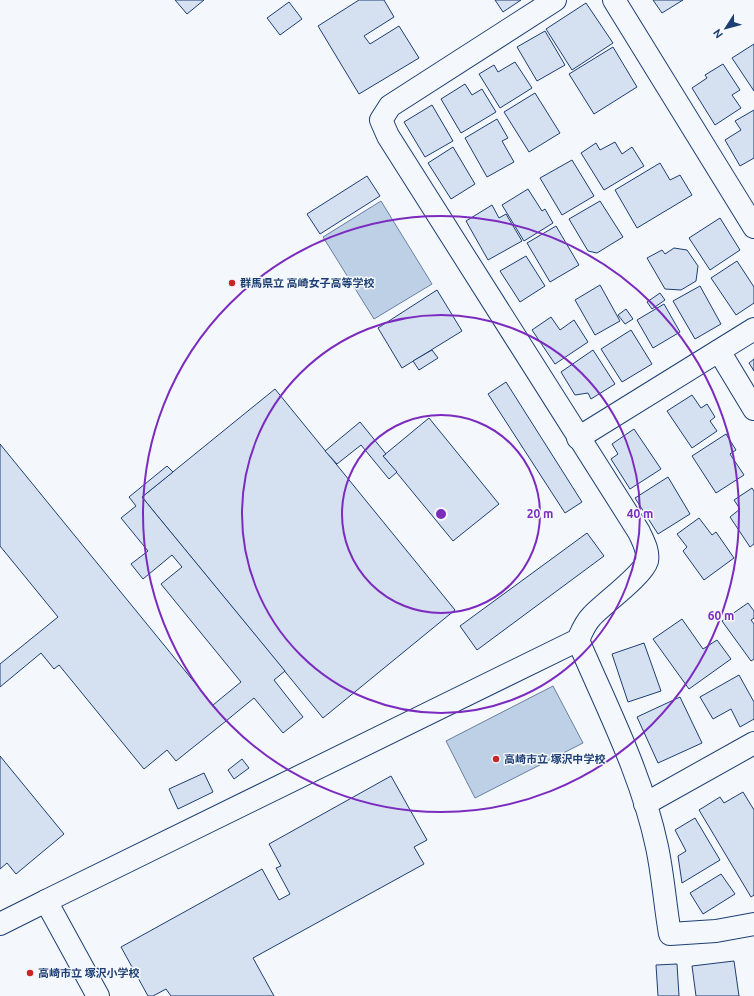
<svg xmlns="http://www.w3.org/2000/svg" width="754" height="996" viewBox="0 0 754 996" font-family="Ubuntu,'Noto Sans JP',sans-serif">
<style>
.water{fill:#bed0e5;stroke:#687fa3}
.building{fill:#d5e0f0;stroke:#1d3f73}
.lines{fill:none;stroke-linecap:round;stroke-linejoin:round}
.minor-casing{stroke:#1d3f73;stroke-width:24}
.tertiary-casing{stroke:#1d3f73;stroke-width:24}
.minor{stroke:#f4f7fb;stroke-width:22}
.tertiary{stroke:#f4f7fb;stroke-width:22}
.ring{fill:none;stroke:#7b2cbf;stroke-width:2}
.poi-dot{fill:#c62828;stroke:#f4f7fb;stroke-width:1.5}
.labels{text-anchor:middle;stroke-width:3;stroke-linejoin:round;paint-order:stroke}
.poi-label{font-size:11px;font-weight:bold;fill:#1d3f73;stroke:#f4f7fb;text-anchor:start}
.centre{fill:#7b2cbf;stroke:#f4f7fb;stroke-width:2}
.ring-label{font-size:12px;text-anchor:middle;font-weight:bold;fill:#7b2cbf;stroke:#f4f7fb;stroke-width:3;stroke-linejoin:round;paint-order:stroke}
</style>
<rect width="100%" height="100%" fill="#f4f7fb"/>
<!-- water -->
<g class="water">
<polygon points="381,201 432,284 374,319 323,237"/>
<polygon points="553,686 583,743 475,798 446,741"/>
</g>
<!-- building -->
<g class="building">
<polygon points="175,0 204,0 187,14"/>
<polygon points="359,0 384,0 394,17 364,36 370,44 399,26 419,58 359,94 318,26"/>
<polygon points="495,0 521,0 503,12"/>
<polygon points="653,0 683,0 662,13"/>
<polygon points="289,2 302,19 280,35 267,18"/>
<polygon points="586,3 613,43 572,70 546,29"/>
<polygon points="545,31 565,65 537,81 517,47"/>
<polygon points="754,44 754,91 732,58"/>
<polygon points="613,47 637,87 594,114 569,74"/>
<polygon points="515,62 532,88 500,108 479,74 494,65 498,72"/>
<polygon points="723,64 740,90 732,95 741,108 715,125 692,88 707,78 705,75"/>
<polygon points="465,84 472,95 482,89 496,112 461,133 441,99"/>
<polygon points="535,93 560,133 529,152 504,112"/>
<polygon points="432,105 453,141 425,157 404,122"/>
<polygon points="754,110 754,158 740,166 725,140 741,130 735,121"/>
<polygon points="497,119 508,138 502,141 514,162 487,177 465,138"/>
<polygon points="615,142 622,154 632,147 644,166 604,190 581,153 596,143 600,150"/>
<polygon points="453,147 475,184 451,199 428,163"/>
<polygon points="572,160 594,196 562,215 540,178"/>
<polygon points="660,163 670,180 680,175 692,195 637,228 615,190"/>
<polygon points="367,176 380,196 320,234 307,214"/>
<polygon points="528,189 542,211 545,209 553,223 524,241 502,205"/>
<polygon points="600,201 623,237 597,253 588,251 569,219"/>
<polygon points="492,205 499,218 506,214 522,241 488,260 466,221"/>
<polygon points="720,218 740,250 710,270 689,238"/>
<polygon points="556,226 579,265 550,282 527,243"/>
<polygon points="674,248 687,250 698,266 696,281 681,290 665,289 647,258 662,250 665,254"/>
<polygon points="526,256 545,286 520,302 500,271"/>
<polygon points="737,261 754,287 754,303 736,315 711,278"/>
<polygon points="600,285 620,321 595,335 575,300"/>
<polygon points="700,286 721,324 695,339 673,301"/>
<polygon points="437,290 462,331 402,368 378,328"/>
<polygon points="660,293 665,300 652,309 647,302"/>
<polygon points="664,304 680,332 653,348 637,320"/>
<polygon points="626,309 633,319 625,324 618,315"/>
<polygon points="551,317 560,330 574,320 588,342 555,364 532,330"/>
<polygon points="631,330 652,364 622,382 601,349"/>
<polygon points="432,350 438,358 419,370 413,361"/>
<polygon points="593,350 615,384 591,399 588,393 575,395 561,372"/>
<polygon points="754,359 754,371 749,363"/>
<polygon points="506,382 582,502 565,513 488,394"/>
<polygon points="275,389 455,610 323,718 142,497"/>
<polygon points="692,395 701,408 707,404 715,417 710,421 717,431 692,448 667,411"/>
<polygon points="429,418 499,504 453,541 383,456"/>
<polygon points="360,422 386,454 383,456 397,472 389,479 361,445 337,464 325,451"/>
<polygon points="634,429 661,469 630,489 611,459 618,454 612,444"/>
<polygon points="726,434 736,450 730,454 744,475 716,493 692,456"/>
<polygon points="0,444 226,721 176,761 167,750 144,769 59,665 54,669 41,653 0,687 0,664 58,617 0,546"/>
<polygon points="167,466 173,472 142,497 285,671 274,680 303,717 283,733 254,698 226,721 213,705 241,682 161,584 182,567 172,555 143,579 131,564 148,551 121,518 136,506 129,497"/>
<polygon points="668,477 690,514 658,534 635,498"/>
<polygon points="752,488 754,491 754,544 750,547 730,517 740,509 734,500"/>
<polygon points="699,518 712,535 716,532 734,558 704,580 683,551 687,547 677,534"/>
<polygon points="587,533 604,556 477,650 460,626"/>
<polygon points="748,603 754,611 754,618 751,620 754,624 754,659 751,661 722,621"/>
<polygon points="682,619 703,649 717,640 731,659 689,689 653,639"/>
<polygon points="644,643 661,691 628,702 612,654"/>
<polygon points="739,675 754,702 754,719 740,727 731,709 713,719 700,697"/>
<polygon points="680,697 702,743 658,763 637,717"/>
<polygon points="0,756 64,834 16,874 7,863 0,869"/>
<polygon points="242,759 249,768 234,779 228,770"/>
<polygon points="204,773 213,792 178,809 169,789"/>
<polygon points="391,776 427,840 414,847 424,864 253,958 274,996 171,996 166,989 153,996 148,996 121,947 262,869 279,900 290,894 276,868 281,866 269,844"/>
<polygon points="743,792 754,810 754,895 751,897 699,810 720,797 724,803"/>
<polygon points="695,818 720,860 682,883 678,856 686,851 675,830"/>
<polygon points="721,874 735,894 703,914 690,893"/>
<polygon points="734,961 739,996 696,996 692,966"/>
<polygon points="677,964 679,996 658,996 656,965"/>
</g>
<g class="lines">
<!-- minor casing -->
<g class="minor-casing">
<g id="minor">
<polyline points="614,0 754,227"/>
<polyline points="719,351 754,409"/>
<polyline points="578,438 754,329"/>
<path d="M578 640C607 708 642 775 657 847 663 875 665 905 670 934L716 931 754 924"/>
<polyline points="645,804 754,743"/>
<path d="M46 901 578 640C582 631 585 623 592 616 603 604 643 575 647 561 649 551 643 541 639 532L388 136 381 120 390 106 555 0"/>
</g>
</g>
<!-- tertiary casing -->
<g class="tertiary-casing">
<polyline id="tertiary" points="0,924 46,901 98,996"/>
</g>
<!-- minor -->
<use href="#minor" class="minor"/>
<!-- tertiary -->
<use href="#tertiary" class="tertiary"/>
</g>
<!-- distance rings -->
<g class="ring">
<circle cx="441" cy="514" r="99"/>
<circle cx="441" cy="514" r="199"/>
<circle cx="441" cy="514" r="298"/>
</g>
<!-- markers -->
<g class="poi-dot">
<circle cx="232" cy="283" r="4"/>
<circle cx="496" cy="759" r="4"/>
<circle cx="30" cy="973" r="4"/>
</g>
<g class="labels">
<!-- poi labels -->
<g class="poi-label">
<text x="240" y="287">群馬県立 高崎女子高等学校</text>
<text x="504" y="763">高崎市立 塚沢中学校</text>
<text x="38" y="977">高崎市立 塚沢小学校</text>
</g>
</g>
<circle cx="441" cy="514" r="6" class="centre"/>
<g class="ring-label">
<text x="540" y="518">20 m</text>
<text x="640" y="518">40 m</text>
<text x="721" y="620">60 m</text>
</g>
<!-- north arrow -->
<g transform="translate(726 28) rotate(234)" stroke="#f4f7fb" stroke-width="3" paint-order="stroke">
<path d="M0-3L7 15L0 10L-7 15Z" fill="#1d3f73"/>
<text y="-6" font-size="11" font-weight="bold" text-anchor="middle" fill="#1d3f73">N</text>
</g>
</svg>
